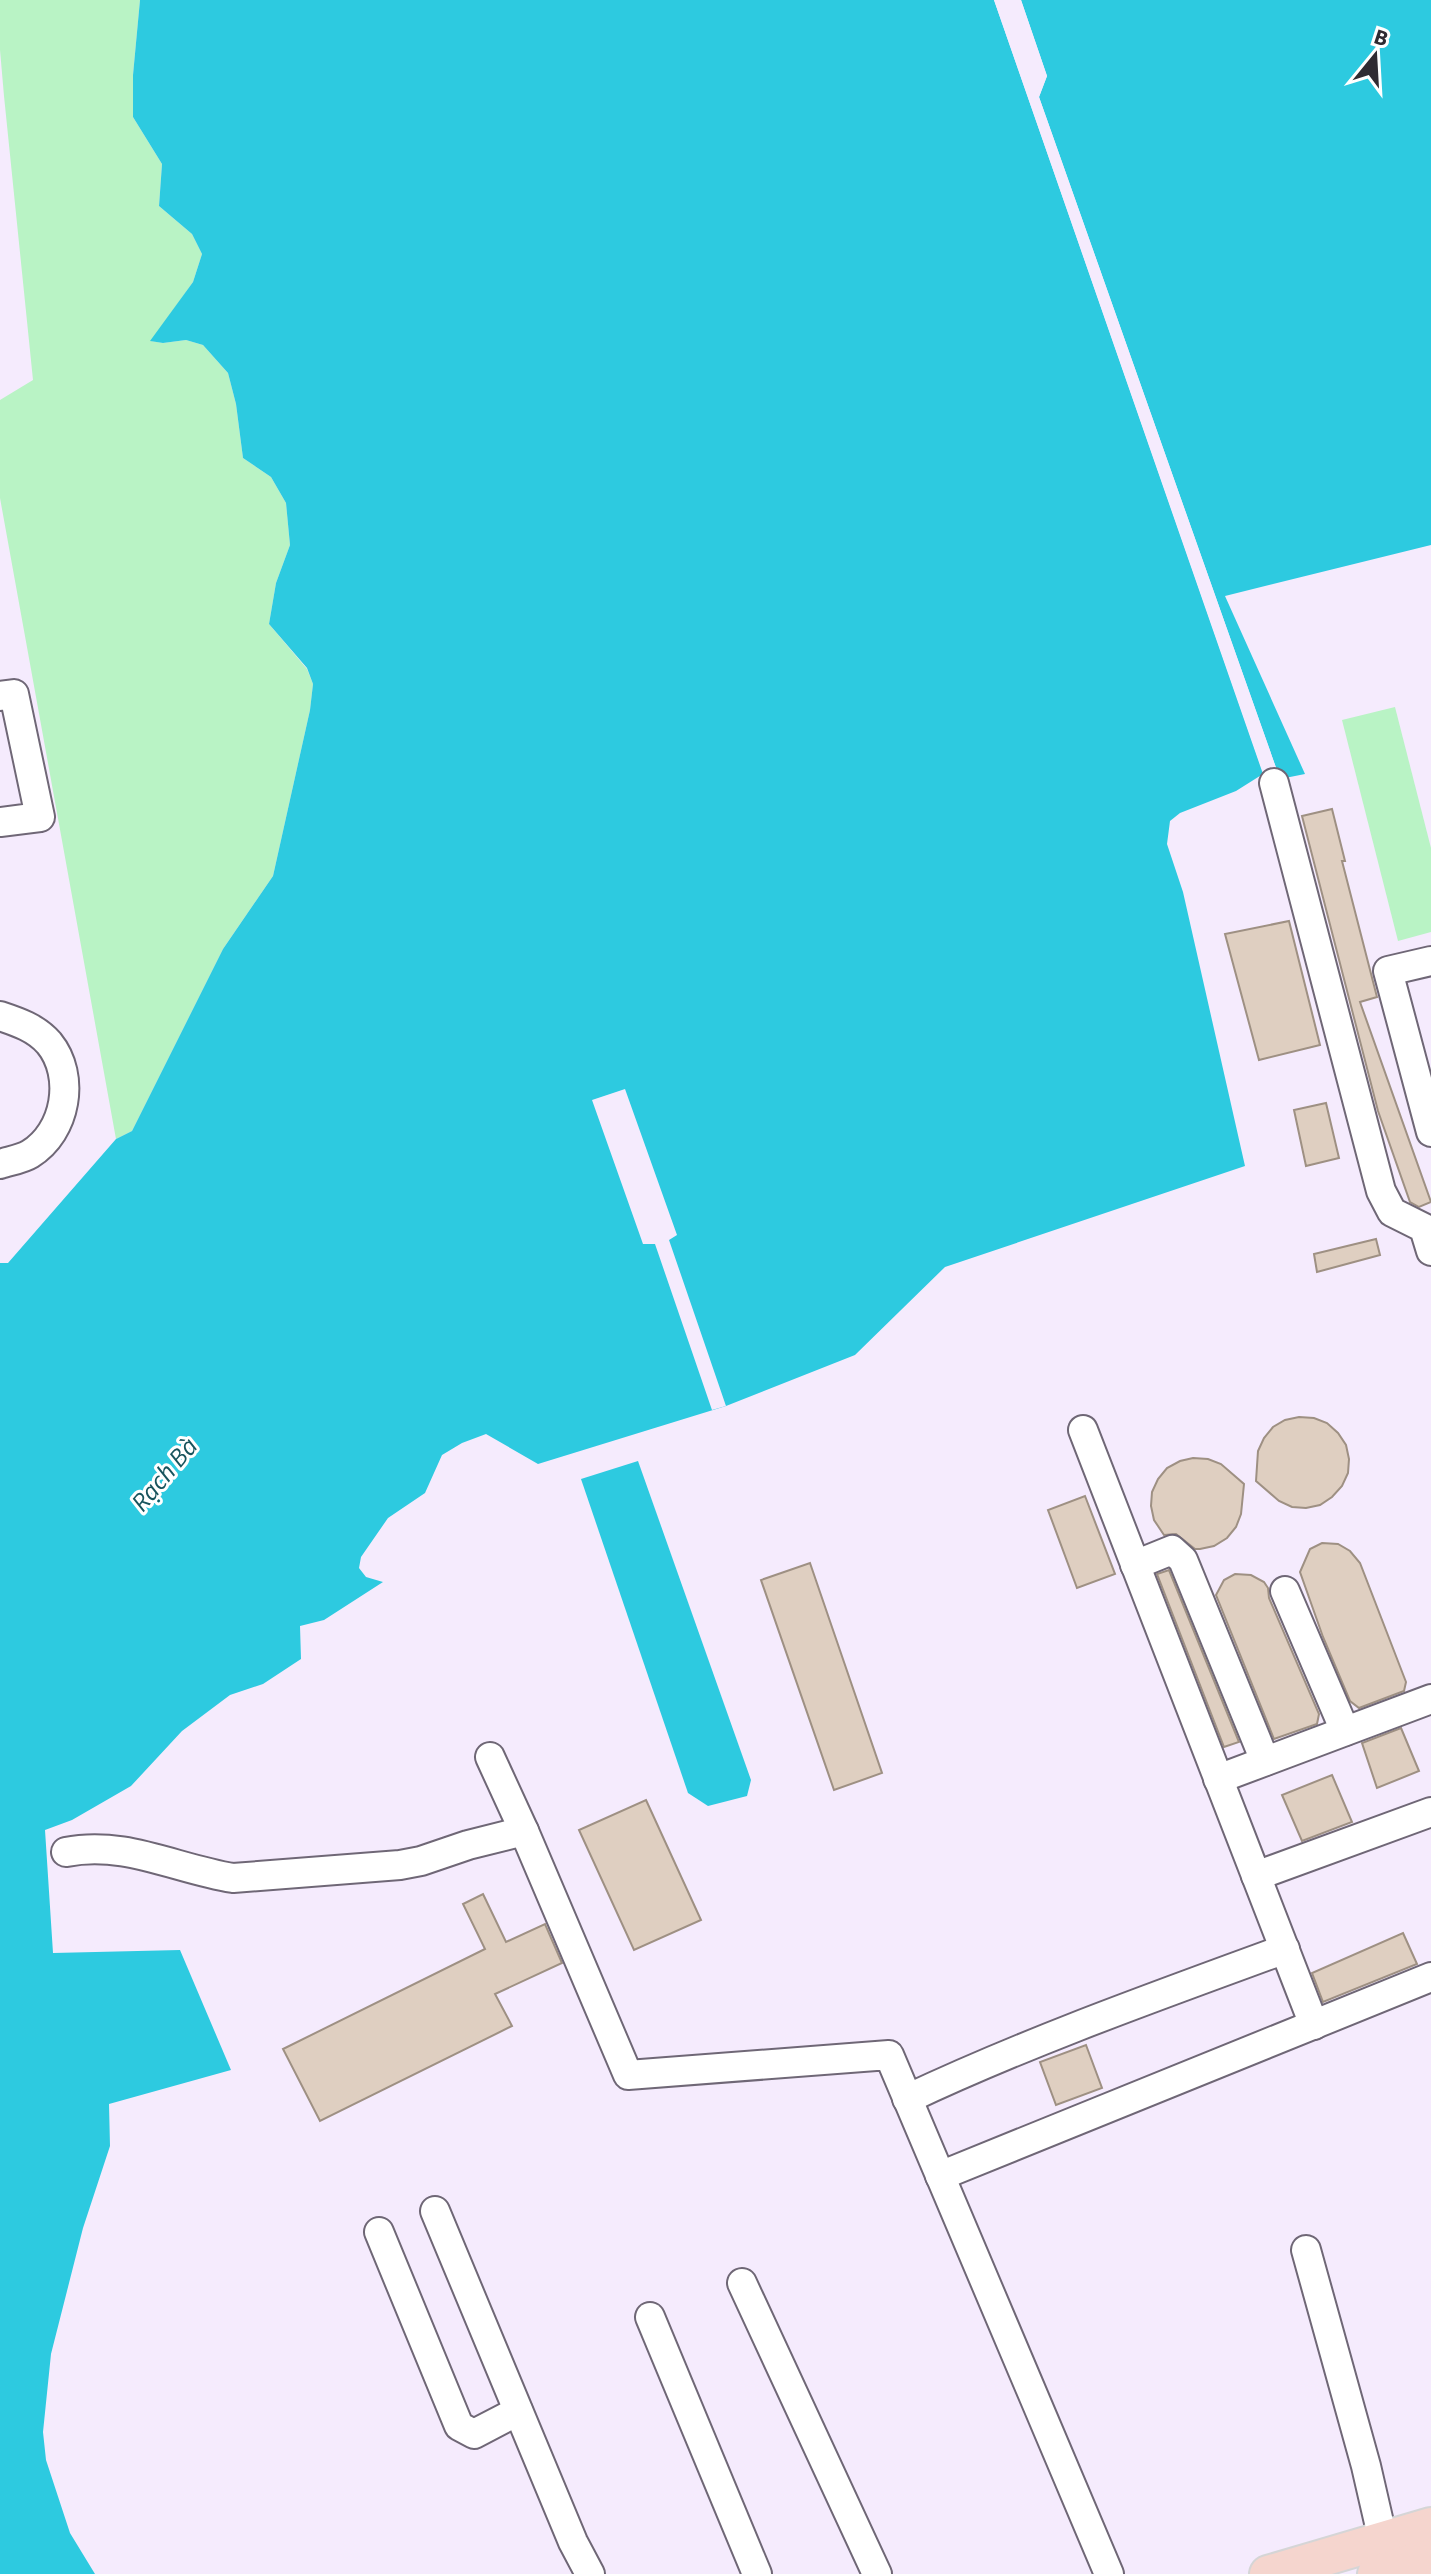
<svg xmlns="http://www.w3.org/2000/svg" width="1431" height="2574" viewBox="0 0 1431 2574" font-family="'Source Sans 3',sans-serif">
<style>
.green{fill:#b9f3c5}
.water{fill:#2dcae0}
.pier{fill:#f5ebfd}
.building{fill:#dfcfc1;stroke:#9e9083;stroke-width:2}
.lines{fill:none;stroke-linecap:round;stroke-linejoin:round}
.minor-casing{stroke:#6f6776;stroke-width:32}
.major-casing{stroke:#d5d5d6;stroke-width:40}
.minor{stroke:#fff;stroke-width:28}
.major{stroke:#f5d5ce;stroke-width:36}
.labels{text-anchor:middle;stroke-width:6;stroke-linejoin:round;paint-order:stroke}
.water-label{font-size:26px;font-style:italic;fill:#17545d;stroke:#fff}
</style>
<rect width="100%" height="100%" fill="#f5ebfd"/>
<!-- green -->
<g class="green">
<polygon points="0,0 140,0 133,75 133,117 162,164 159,206 192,234 202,254 193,282 151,341 163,343 186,340 203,345 228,373 236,404 243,458 271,477 286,503 290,545 276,583 269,624 307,669 313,684 310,710 273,876 223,949 132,1131 116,1139 0,498 0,400 33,380 4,96 0,50"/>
<polygon points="1395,707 1431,848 1431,932 1398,941 1342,720"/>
</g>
<!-- water -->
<g class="water">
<polygon points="140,0 994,0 1263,774 1236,791 1180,813 1170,821 1167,844 1183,892 1245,1166 945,1267 855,1355 726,1406 538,1464 486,1434 462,1443 442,1455 425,1493 388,1518 361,1557 359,1568 366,1577 383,1582 324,1620 300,1626 301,1659 263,1684 230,1695 182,1731 131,1786 72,1820 45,1830 53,1953 180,1950 231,2070 109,2104 110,2146 83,2228 51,2354 43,2432 46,2460 70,2533 95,2574 0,2574 0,1263 8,1263 116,1139 132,1131 223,949 273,876 310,710 313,684 307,668 269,624 276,583 290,545 286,503 271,477 243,458 236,404 228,373 203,345 186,340 163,343 150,341 193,282 202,254 192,234 159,206 162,164 133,117 133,75"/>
<polygon points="1021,0 1431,0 1431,545 1225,596 1305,774 1280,779 1039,97 1047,76"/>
<polygon points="638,1461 751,1780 747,1796 708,1806 688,1793 581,1479"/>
</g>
<!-- pier -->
<g class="pier">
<polygon points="994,0 998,0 1267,773 1265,778"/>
<polygon points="1017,0 1021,0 1047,76 1039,97 1280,779 1276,780 1035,98 1043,76"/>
<polygon points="625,1089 677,1235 669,1240 726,1406 712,1410 655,1244 643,1244 592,1100"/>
</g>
<!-- building -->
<g class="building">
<polygon points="1332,809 1345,861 1342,861 1377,997 1360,1002 1431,1202 1419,1207 1410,1202 1378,1111 1302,816"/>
<polygon points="1289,921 1320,1045 1259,1060 1225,934"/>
<polygon points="1326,1103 1339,1158 1306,1166 1294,1110"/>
<polygon points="1376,1239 1380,1255 1317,1272 1314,1254"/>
<polygon points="1299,1417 1314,1418 1327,1423 1338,1433 1346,1445 1349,1459 1348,1473 1342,1486 1332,1497 1320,1505 1306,1508 1292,1507 1279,1501 1256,1481 1258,1451 1264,1438 1273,1427 1285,1420"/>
<polygon points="1193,1458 1208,1459 1221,1464 1244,1484 1241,1514 1236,1527 1227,1538 1214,1546 1200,1549 1195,1549 1176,1534 1164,1535 1154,1520 1151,1506 1152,1492 1158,1479 1167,1468 1180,1461"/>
<polygon points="1085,1496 1115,1574 1077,1588 1048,1510"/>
<polygon points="1322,1543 1338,1544 1350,1551 1360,1563 1406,1682 1404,1691 1359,1708 1350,1701 1323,1637 1300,1572 1310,1549"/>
<polygon points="810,1563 882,1773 834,1790 761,1580"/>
<polygon points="1169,1570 1239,1742 1224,1747 1157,1574"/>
<polygon points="1235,1574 1251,1575 1264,1582 1268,1588 1269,1598 1319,1714 1317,1724 1274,1739 1216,1595 1224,1580"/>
<polygon points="1401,1728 1419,1771 1377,1788 1362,1743"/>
<polygon points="1332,1775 1352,1822 1302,1841 1282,1795"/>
<polygon points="646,1800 701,1920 634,1950 579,1830"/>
<polygon points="483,1894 506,1942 545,1924 562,1963 495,1994 512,2026 320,2121 283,2049 485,1949 463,1904"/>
<polygon points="1403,1933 1417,1964 1323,2002 1312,1973"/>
<polygon points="1086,2045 1102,2088 1056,2105 1040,2062"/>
</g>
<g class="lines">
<!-- minor casing -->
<g class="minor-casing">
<g id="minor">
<polyline points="0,696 14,694 40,817 0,822"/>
<polyline points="1274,783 1381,1191 1392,1212 1424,1228 1431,1251"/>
<polyline points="1431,961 1388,971 1431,1132"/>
<path d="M0 1016C18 1022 36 1028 49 1043 76 1076 66 1132 30 1154 22 1159 9 1161 0 1164"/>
<polyline points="1083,1430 1314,2025"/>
<polyline points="1135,1565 1172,1550 1183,1560 1265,1761"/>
<polyline points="1285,1591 1345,1731"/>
<polyline points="490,1757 524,1831 628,2075 889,2055 1109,2574"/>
<polyline points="1218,1779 1431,1699"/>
<path d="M66 1852C124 1840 176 1869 233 1878L400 1865 421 1861 468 1845 524 1831"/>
<polyline points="1256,1876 1431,1812"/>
<path d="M907 2099C1030 2041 1157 1996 1285 1949"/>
<polyline points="940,2176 1431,1977"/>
<polyline points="435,2211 573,2542 590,2574"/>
<polyline points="379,2232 459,2426 474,2434 518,2411"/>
<polyline points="1306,2250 1366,2466 1383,2540"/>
<polyline points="742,2283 877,2574"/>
<polyline points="650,2317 757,2574"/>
</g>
</g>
<!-- major casing -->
<g class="major-casing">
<g id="major">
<polyline points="1268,2574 1431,2526"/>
<polyline points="1376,2574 1431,2557"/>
</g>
</g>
<!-- minor -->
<use href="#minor" class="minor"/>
<!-- major -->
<use href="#major" class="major"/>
</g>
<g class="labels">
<!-- water labels -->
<g class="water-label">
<text transform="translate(164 1474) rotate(-50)" y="9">Rạch Bà</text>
</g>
</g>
<!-- north arrow -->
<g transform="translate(1375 56) rotate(18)" stroke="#ffffff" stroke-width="6" paint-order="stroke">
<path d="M0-6L14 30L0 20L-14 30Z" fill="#2f2b32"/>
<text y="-12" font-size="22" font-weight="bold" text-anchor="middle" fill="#2f2b32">B</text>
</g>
</svg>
